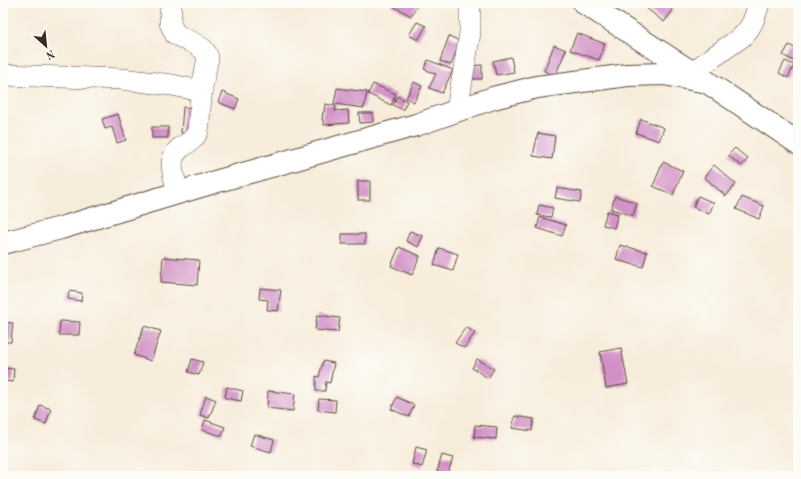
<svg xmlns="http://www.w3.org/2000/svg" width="801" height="479" viewBox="0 0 801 479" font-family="'Old Standard TT',serif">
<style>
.building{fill:#d290c6}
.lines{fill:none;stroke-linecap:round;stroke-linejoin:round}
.street-casing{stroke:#57473a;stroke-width:22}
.secondary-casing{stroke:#57473a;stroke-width:24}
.street{stroke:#fff;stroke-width:21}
.secondary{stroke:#fff;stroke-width:22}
</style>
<rect width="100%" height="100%" fill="#fdfcf7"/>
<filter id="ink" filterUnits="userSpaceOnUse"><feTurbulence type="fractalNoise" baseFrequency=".025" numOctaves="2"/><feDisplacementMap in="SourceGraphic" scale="8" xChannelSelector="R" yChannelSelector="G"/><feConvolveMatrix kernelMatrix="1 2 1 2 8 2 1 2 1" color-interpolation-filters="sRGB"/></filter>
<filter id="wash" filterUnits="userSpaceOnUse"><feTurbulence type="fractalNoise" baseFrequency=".012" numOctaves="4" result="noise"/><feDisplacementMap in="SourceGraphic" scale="16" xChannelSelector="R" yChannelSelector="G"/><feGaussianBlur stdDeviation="0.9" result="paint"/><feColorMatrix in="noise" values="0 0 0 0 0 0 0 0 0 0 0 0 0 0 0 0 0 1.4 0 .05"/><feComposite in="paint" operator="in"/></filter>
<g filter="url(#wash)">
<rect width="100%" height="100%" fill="#f7ecda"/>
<g id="blocks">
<!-- building -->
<g class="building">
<polygon points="392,3 415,3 418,4 411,16 391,5"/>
<polygon points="642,3 664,3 673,10 664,22 641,4"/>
<polygon points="417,22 426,26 418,40 409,35"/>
<polygon points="577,33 605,44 599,60 570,50"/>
<polygon points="449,36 460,41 451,65 440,61"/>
<polygon points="554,45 566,50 555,76 544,71"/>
<polygon points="789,45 798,50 798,61 797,63 783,55"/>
<polygon points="511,57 514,72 496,75 493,61"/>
<polygon points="428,60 453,70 442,93 429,88 436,74 424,69"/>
<polygon points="785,61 794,65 788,78 779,73"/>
<polygon points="482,65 482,79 469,79 469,66"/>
<polygon points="414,82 422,86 414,102 406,98"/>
<polygon points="373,84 396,94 391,105 368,94"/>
<polygon points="337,88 367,92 364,108 334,104"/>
<polygon points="222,92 239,99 235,109 218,102"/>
<polygon points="397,96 407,101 403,110 393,105"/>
<polygon points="325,104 336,106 335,111 348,110 349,123 324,125 323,120 322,120 323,112 324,112"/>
<polygon points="183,107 195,108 194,134 181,133"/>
<polygon points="359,113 373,113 373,122 360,123"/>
<polygon points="118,114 126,140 117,143 112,127 105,129 102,119"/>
<polygon points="641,119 664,128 659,141 636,133"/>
<rect x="152" y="127" width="16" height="11"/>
<polygon points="538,133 555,136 552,159 533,156"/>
<polygon points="735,148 748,159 741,166 728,155"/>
<polygon points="3,156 6,156 7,174 3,174"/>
<polygon points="663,162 683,171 673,195 653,186"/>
<polygon points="714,165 736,184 726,196 704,177"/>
<rect x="358" y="181" width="12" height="19"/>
<polygon points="557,188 582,192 580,202 555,198"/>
<polygon points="615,196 637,203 633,216 611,209"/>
<polygon points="698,196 714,203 709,214 693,207"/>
<polygon points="742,197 764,206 759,219 736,209"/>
<polygon points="539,205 553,208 551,217 537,215"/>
<polygon points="607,211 618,214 614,228 603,225"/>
<polygon points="540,217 566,225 562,236 537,228"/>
<polygon points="410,231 423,236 418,247 406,241"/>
<rect x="342" y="234" width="23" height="10"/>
<polygon points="620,245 647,252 643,267 616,260"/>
<polygon points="399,247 420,256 412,275 391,266"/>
<polygon points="439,248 458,254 453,271 434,265"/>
<polygon points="163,257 199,260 197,285 161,282"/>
<polygon points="260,288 281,290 278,311 267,310 268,300 259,299"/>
<polygon points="69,291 82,293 81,301 68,299"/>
<polygon points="317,315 340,318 338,332 315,330"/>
<polygon points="60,321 80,322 79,335 59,335"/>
<polygon points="3,322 13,323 11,342 3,342"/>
<polygon points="144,326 161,331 151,361 134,355"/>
<polygon points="466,327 475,333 464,348 455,343"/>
<polygon points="621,348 628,384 606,388 600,352"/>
<polygon points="192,359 203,362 199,375 188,372"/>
<polygon points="477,359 494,369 488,378 472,368"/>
<polygon points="323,361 334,363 330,383 326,382 325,391 316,391 316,376 319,377"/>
<polygon points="3,368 14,369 13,382 3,381"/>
<polygon points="227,387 243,391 241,401 225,398"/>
<polygon points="268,391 295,394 293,411 267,408"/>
<polygon points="206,396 216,400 209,418 200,415"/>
<polygon points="397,397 414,405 409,417 391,409"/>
<polygon points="319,399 336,400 335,412 318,410"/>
<polygon points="40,405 51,409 46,424 35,420"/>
<polygon points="515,416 534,419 532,431 512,428"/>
<polygon points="205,420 225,427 222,436 202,430"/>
<polygon points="475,425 497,427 496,439 474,437"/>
<polygon points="254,434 274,440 271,452 250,446"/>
<polygon points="416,447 427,450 422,467 412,464"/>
<polygon points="442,455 453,458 447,476 437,472"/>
</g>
</g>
</g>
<g filter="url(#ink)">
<use href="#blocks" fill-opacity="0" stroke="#57473a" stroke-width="1"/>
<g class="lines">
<!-- street casing -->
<g class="street-casing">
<g id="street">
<path d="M171 3 170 23 175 34 195 44 203 49 206 53 208 58 202 87 198 131C194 139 191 141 183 146 165 158 174 175 178 192"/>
<path d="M691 73 743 36C753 25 755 17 759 3"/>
<polyline points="3,75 122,79 172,85 202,91"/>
<polyline points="457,110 470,33 470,3"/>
</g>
</g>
<!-- secondary casing -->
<g class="secondary-casing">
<g id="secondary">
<polyline points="584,3 707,82 798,143"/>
<polyline points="3,243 61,228 211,183 416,125 493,98 537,87 628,75 664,74 707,82"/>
</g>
</g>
<!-- street -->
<use href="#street" class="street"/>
<!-- secondary -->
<use href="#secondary" class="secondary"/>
</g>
</g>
<!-- margin -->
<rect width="801" height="479" fill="none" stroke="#fdfcf7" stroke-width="16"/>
<!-- north arrow -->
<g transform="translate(46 46) rotate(153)" stroke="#fdfcf7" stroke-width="3" paint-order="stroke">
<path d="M0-3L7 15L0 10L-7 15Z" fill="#3b2a1e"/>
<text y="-6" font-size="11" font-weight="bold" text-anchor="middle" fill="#3b2a1e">N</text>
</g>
</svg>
